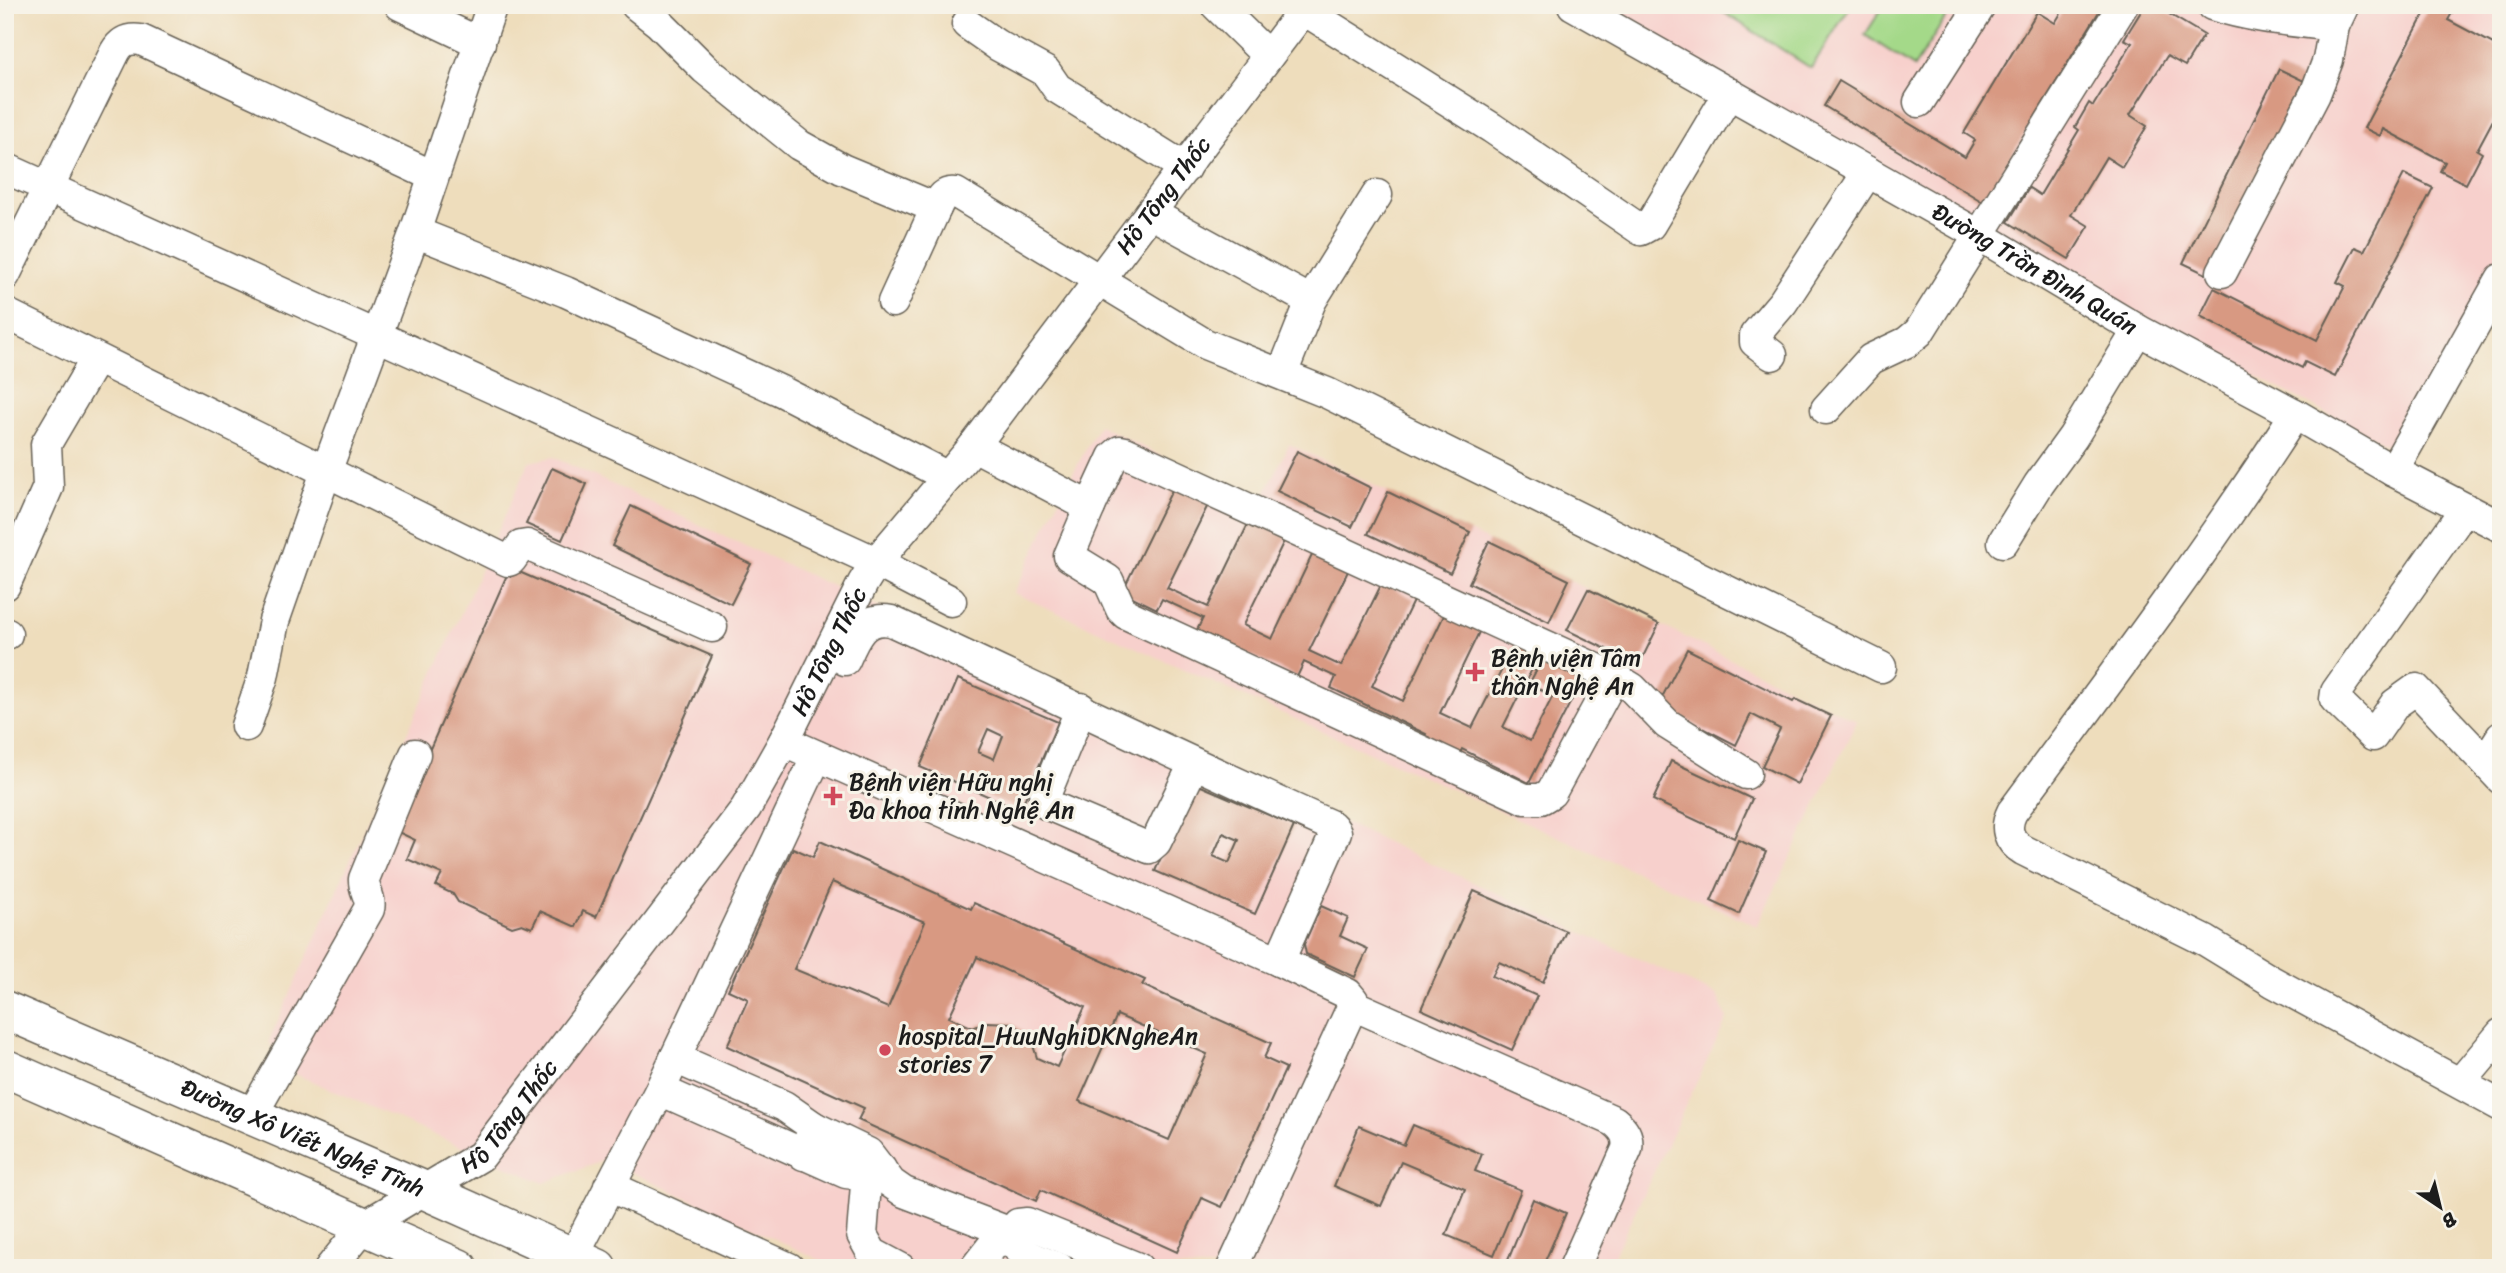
<svg xmlns="http://www.w3.org/2000/svg" width="2506" height="1273" viewBox="0 0 2506 1273" font-family="Sriracha,sans-serif">
<style>
.built{fill:#f7d0cc}
.park{fill:#a4d989;stroke:#607a52;stroke-width:2}
.building{fill:#d89982;fill-rule:evenodd}
.lines{fill:none;stroke-linecap:round;stroke-linejoin:round}
.minor-casing{stroke:#666054;stroke-width:33}
.major-casing{stroke:#666054;stroke-width:40}
.minor{stroke:#fff;stroke-width:30}
.major{stroke:#fff;stroke-width:37}
.poi-dot{fill:#d1495b;stroke:#f7f3e8;stroke-width:2.5}
.labels{text-anchor:middle;stroke-width:6;stroke-linejoin:round;paint-order:stroke}
.street-label{font-size:24px;fill:#1c1c1c;stroke:#f7f3e8}
.poi-label{font-size:24px;fill:#1c1c1c;stroke:#f7f3e8;text-anchor:start}
</style>
<rect width="100%" height="100%" fill="#f7f3e8"/>
<filter id="ink" filterUnits="userSpaceOnUse"><feTurbulence type="fractalNoise" baseFrequency=".0143" numOctaves="2"/><feDisplacementMap in="SourceGraphic" scale="14" xChannelSelector="R" yChannelSelector="G"/><feConvolveMatrix kernelMatrix="1 2 1 2 8 2 1 2 1" color-interpolation-filters="sRGB"/></filter>
<filter id="wash" filterUnits="userSpaceOnUse"><feTurbulence type="fractalNoise" baseFrequency=".00686" numOctaves="4" result="noise"/><feDisplacementMap in="SourceGraphic" scale="28" xChannelSelector="R" yChannelSelector="G"/><feGaussianBlur stdDeviation="1.57" result="paint"/><feColorMatrix in="noise" values="0 0 0 0 0 0 0 0 0 0 0 0 0 0 0 0 0 1.4 0 .05"/><feComposite in="paint" operator="in"/></filter>
<g filter="url(#wash)">
<rect width="100%" height="100%" fill="#eeddbc"/>
<!-- built -->
<g class="built">
<polygon points="1587,5 2501,5 2501,275 2403,454 1982,230"/>
<polygon points="1099,425 1260,505 1289,444 1857,721 1757,926 1014,593 1063,492"/>
<polygon points="553,457 1717,995 1727,1019 1608,1268 837,1268 605,1160 544,1183 286,1070 269,1041 529,462"/>
</g>
<!-- park -->
<g class="park">
<polygon points="1712,5 1851,5 1811,68"/>
<polygon points="1884,5 1954,5 1914,67 1865,35"/>
</g>
<g id="blocks">
<!-- building -->
<g class="building">
<polygon points="2066,5 2103,5 1983,202 1824,106 1839,81 1965,157 1975,140 1964,133 2037,12 2055,23"/>
<polygon points="2145,5 2154,5 2204,35 2185,66 2167,56 2130,115 2147,126 2122,167 2106,157 2071,215 2089,226 2069,259 2008,222 2029,188 2040,195 2079,130 2075,127 2089,103 2093,106 2132,43 2124,39"/>
<polygon points="2429,5 2437,5 2452,13 2448,20 2501,48 2501,105 2477,150 2482,153 2466,184 2440,171 2445,162 2383,129 2380,136 2364,128"/>
<polygon points="2279,69 2304,81 2208,275 2183,263"/>
<polygon points="2404,174 2433,188 2335,377 2305,362 2302,368 2200,316 2214,288 2317,340 2345,286 2337,282 2355,247 2364,251"/>
<polygon points="1297,451 1371,488 1352,527 1277,491"/>
<polygon points="552,468 587,484 562,540 526,524"/>
<path d="M1174 486 1209 503 1167 588 1208 607 1250 520 1286 537 1243 625 1272 639 1314 551 1350 567 1309 651 1341 666 1382 583 1414 599 1372 686 1403 701 1446 611 1481 628 1440 713 1472 728 1516 642 1584 676 1529 783 1462 749 1458 758 1423 741 1426 734 1331 688 1336 677 1304 662 1297 677 1197 630 1203 618 1162 599 1157 609 1122 592ZM1532 669 1536 671 1529 684 1548 694 1556 680 1560 682 1530 741 1503 727Z"/>
<polygon points="1388,492 1470,532 1450,573 1368,534"/>
<polygon points="631,506 751,564 731,604 612,546"/>
<polygon points="1489,541 1569,580 1549,622 1469,583"/>
<polygon points="510,568 712,656 596,917 583,911 576,927 540,911 532,928 522,924 512,927 458,902 453,894 436,886 442,874 407,859 415,840 394,830"/>
<polygon points="1588,589 1659,624 1639,665 1567,630"/>
<polygon points="1687,649 1793,702 1795,699 1831,716 1797,784 1762,766 1780,729 1751,714 1736,745 1658,705"/>
<path d="M958 679 1058 722 1020 810 920 767ZM988 729 1003 736 994 759 978 752Z"/>
<polygon points="1671,761 1752,799 1734,838 1653,800"/>
<path d="M1194 783 1294 826 1255 914 1155 871ZM1223 833 1239 840 1229 863 1213 856Z"/>
<polygon points="1738,840 1766,852 1739,914 1711,901"/>
<path d="M820 841 971 909 974 903 1145 980 1142 985 1271 1043 1264 1058 1286 1068 1222 1207 1202 1198 1177 1252 1041 1190 1036 1201 858 1120 864 1108 727 1046 748 999 728 990 793 848 813 857ZM832 882 925 922 888 1008 794 969ZM977 957 1085 1007 1057 1067 1037 1058 1032 1042 1022 1030 1011 1023 987 1022 973 1028 949 1017ZM1117 1015 1207 1054 1169 1140 1079 1101Z"/>
<polygon points="1474,891 1566,931 1543,982 1499,962 1492,976 1537,996 1512,1050 1421,1009"/>
<polygon points="1321,906 1348,918 1340,936 1368,949 1355,977 1306,954 1304,944"/>
<polygon points="1413,1125 1482,1154 1475,1171 1521,1190 1494,1255 1446,1235 1465,1189 1401,1162 1381,1206 1334,1186 1359,1126 1404,1145"/>
<polygon points="1533,1199 1566,1213 1542,1268 1511,1268 1506,1265"/>
</g>
</g>
</g>
<g filter="url(#ink)">
<use href="#blocks" fill-opacity="0" stroke="#666054" stroke-width="2"/>
<g class="lines">
<!-- minor casing -->
<g class="minor-casing">
<g id="minor">
<polyline points="400,5 480,43"/>
<path d="M636 5 659 23 705 69 799 145 842 169 936 208C941 198 944 191 956 193L1205 344 1327 393 1881 667"/>
<polyline points="1216,5 1268,56"/>
<path id="s1" d="M1573 5 1979 235 2138 330 2295 414 2393 471 2501 527"/>
<path d="M2212 5C2252 18 2293 21 2334 26"/>
<polyline points="1304,10 1492,128 1641,230 1650,225 1729,93"/>
<polyline points="967,24 997,45 1046,72 1057,88 1185,168"/>
<polyline points="1919,102 1981,5"/>
<polyline points="5,168 732,496 876,562 951,601"/>
<polyline points="1150,213 1311,301"/>
<polyline points="415,232 566,292 783,392 948,477"/>
<polyline points="2222,272 2315,94 2328,60 2334,26 2344,5"/>
<path d="M5 275 115 52C121 41 129 38 141 40L433 176"/>
<polyline points="893,302 936,208"/>
<polyline points="5,313 508,561 511,560 521,546 527,545 712,627"/>
<polyline points="1772,355 1755,342 1755,335 1783,302 1868,172"/>
<polyline points="1282,374 1311,301 1377,195"/>
<polyline points="1826,409 1871,359 1907,342 1919,332 2123,5"/>
<path d="M2295 414C2207 551 2109 681 2012 812 2004 828 2008 841 2023 850L2206 941 2273 982 2501 1106"/>
<polyline points="974,446 1090,507 1113,457 1120,451 1125,452 1614,677 1632,688 1667,724 1746,774"/>
<polyline points="2393,471 2501,279"/>
<polyline points="1090,507 1069,556 1108,580 1121,609 1126,614 1525,799 1541,799 1551,793 1614,677"/>
<polyline points="2465,509 2336,692 2335,699 2373,736 2395,704 2416,689 2501,779"/>
<polyline points="2003,542 2039,484 2073,437 2138,330"/>
<polyline points="5,585 48,487 46,444 96,359"/>
<polyline points="5,633 7,634"/>
<path d="M845 660C854 639 863 615 891 621 1038 689 1184 760 1332 826L1336 832 1279 961"/>
<polyline points="1081,708 1044,798 1046,804 1149,848 1156,842 1194,764"/>
<polyline points="246,726 263,677 274,621 327,469 415,232 492,5"/>
<path d="M784 741 1279 961 1348 994 1353 1000V1005L1614 1121C1624 1129 1629 1136 1627 1149L1574 1268"/>
<polyline points="2485,762 2501,737"/>
<polyline points="675,1058 784,1106 814,1127"/>
<polyline points="2460,1083 2501,1034"/>
<polyline points="660,1090 846,1173 854,1174 881,1169"/>
<path d="M252 1115 369 909C372 898 363 890 364 879L415 754"/>
<path d="M804 1155 814 1127 868 1153 891 1183 904 1192 1011 1233C1011 1254 1043 1261 1059 1268"/>
<polyline points="867,1172 862,1235 872,1253 900,1268"/>
<polyline points="609,1186 789,1268"/>
<polyline points="1011,1233 1018,1224 1027,1223 1138,1268"/>
<polyline points="573,1257 660,1090 817,756"/>
<path id="s2" d="M330 1268 364 1226 481 1156 746 808 784 741 863 583 876 562 974 446 1307 5"/>
<polyline points="975,1268 1004,1231"/>
<polyline points="1232,1268 1353,1005"/>
</g>
</g>
<!-- major casing -->
<g class="major-casing">
<g id="major">
<path id="s3" d="M5 1010 424 1190 598 1268"/>
<polyline points="5,1068 459,1268"/>
</g>
</g>
<!-- minor -->
<use href="#minor" class="minor"/>
<!-- major -->
<use href="#major" class="major"/>
</g>
</g>
<!-- markers -->
<g class="poi-dot">
<path d="M1471.5 661.5h7v7h7v7h-7v7h-7v-7h-7v-7h7z"/>
<path d="M829.5 785.5h7v7h7v7h-7v7h-7v-7h-7v-7h7z"/>
<circle cx="885" cy="1050" r="7"/>
</g>
<g class="labels">
<!-- street labels -->
<g class="street-label">
<text dy="8" stroke="none"><textPath href="#s2" startOffset="1372">Hồ Tông Thốc</textPath></text>
<text dy="8" stroke="none"><textPath href="#s1" startOffset="532">Đường Trần Đình Quán</textPath></text>
<text dy="8" stroke="none"><textPath href="#s2" startOffset="805">Hồ Tông Thốc</textPath></text>
<text dy="8" stroke="none"><textPath href="#s2" startOffset="238">Hồ Tông Thốc</textPath></text>
<text dy="8" stroke="none"><textPath href="#s3" startOffset="324">Đường Xô Viết Nghệ Tĩnh</textPath></text>
</g>
<!-- poi labels -->
<g class="poi-label">
<text x="1491" y="666">Bệnh viện Tâm<tspan x="1491" dy="28">thần Nghệ An</tspan></text>
<text x="849" y="790">Bệnh viện Hữu nghị<tspan x="849" dy="28">Đa khoa tỉnh Nghệ An</tspan></text>
<text x="899" y="1044">hospital_HuuNghiDKNgheAn<tspan x="899" dy="28">stories 7</tspan></text>
</g>
</g>
<!-- margin -->
<rect width="2506" height="1273" fill="none" stroke="#f7f3e8" stroke-width="28"/>
<!-- north arrow -->
<g transform="translate(2440 1207) rotate(145)" stroke="#f7f3e8" stroke-width="5" paint-order="stroke">
<path d="M0-5L12 26L0 18L-12 26Z" fill="#1c1c1c"/>
<text y="-10" font-size="19" font-weight="bold" text-anchor="middle" fill="#1c1c1c">B</text>
</g>
</svg>
